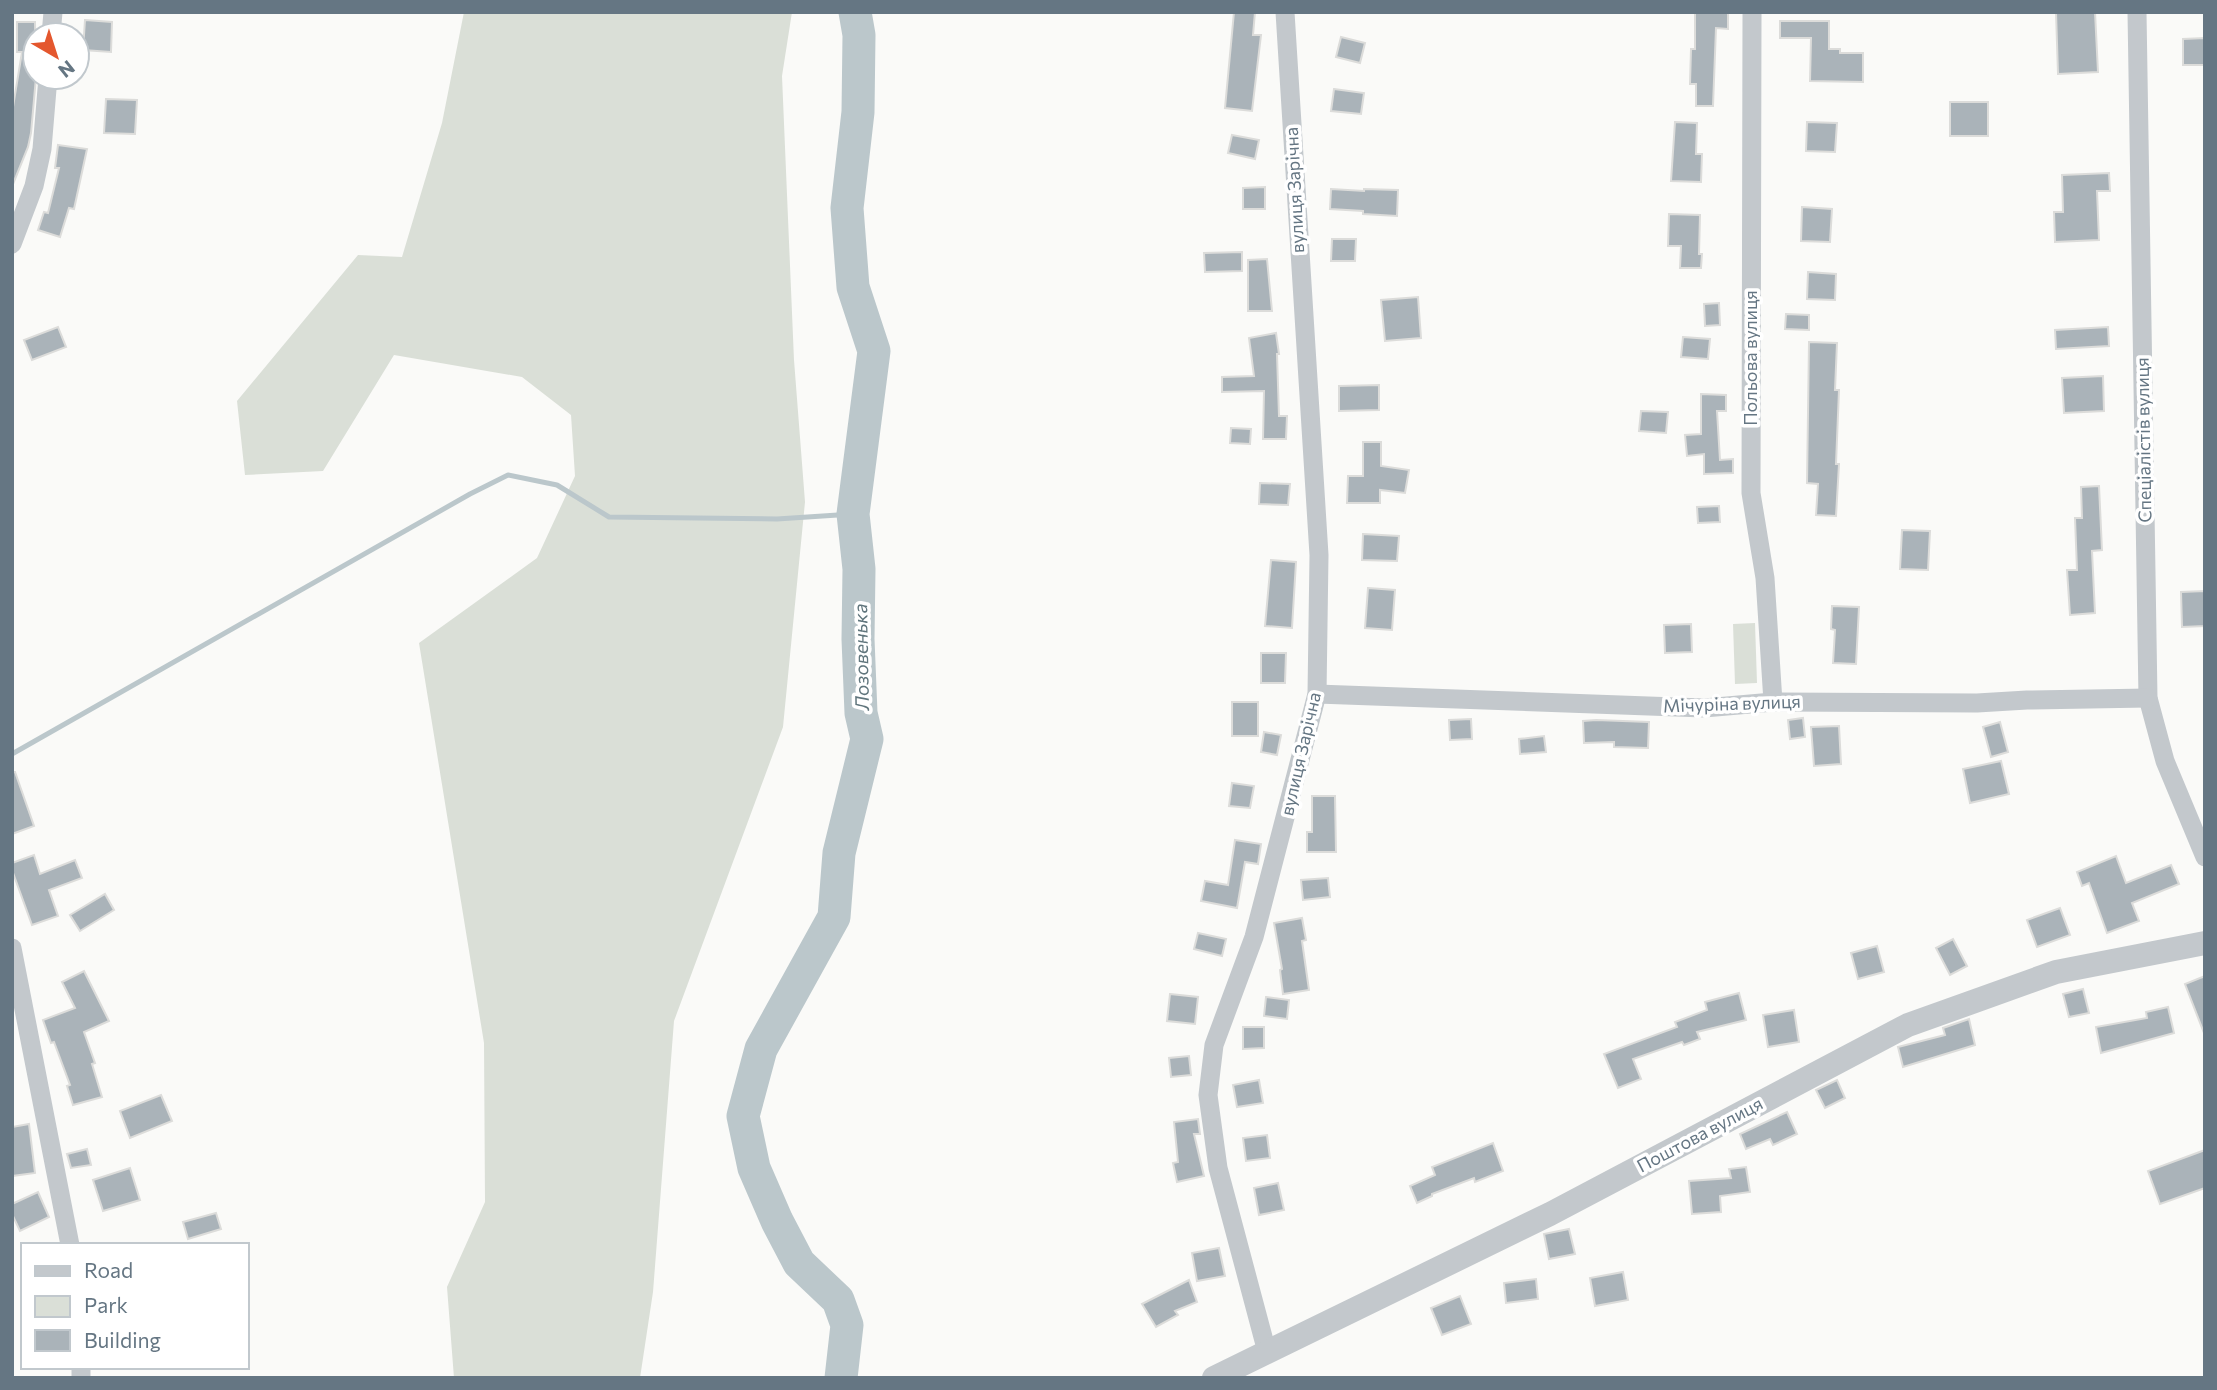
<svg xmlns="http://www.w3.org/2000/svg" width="2217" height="1390" viewBox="0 0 2217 1390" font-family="Commissioner,sans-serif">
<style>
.green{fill:#dadfd7}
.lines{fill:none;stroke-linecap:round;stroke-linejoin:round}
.stream{stroke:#bbc7cb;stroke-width:5}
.river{stroke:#bbc7cb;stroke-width:33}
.building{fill:#aab3b9;stroke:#dcdcda;stroke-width:2}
.minor{stroke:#c3c8cc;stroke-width:19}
.tertiary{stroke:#c3c8cc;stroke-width:24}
.labels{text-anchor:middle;stroke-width:7;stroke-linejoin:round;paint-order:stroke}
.street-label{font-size:18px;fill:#657683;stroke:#fff}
.water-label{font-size:19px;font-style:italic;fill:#60757c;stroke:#fff}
</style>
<rect width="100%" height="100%" fill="#fafaf8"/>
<!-- green -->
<g class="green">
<polygon points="464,12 792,12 782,76 794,360 805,502 783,727 674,1021 653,1292 640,1378 454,1378 447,1287 485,1202 484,1043 419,643 537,558 575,476 571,415 522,377 394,355 323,471 245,475 237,401 358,255 402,257 442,123"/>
<polygon points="1755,623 1757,683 1735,684 1733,624"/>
</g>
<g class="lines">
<!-- stream -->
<polyline class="stream" points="12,754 470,494 508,475 557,485 609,517 777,519 853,514"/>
<!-- river -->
<polyline class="river" points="841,1378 847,1325 838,1300 799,1263 777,1221 754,1168 743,1116 761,1049 834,917 839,853 867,739 861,713 858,639 859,569 853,514 874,351 853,287 847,208 858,112 859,35 855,12"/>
</g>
<!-- building -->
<g class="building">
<polygon points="1234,12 1255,12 1253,35 1261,35 1252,111 1225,108"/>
<polygon points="1695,12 1728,12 1728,29 1716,28 1713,106 1696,106 1696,84 1690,84 1691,49 1695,49"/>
<polygon points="2056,12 2095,12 2098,72 2058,74"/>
<polygon points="85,20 112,22 111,52 83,50"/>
<polygon points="1780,21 1829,21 1829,49 1840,49 1840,53 1863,53 1863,82 1810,81 1811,38 1780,38"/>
<polygon points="17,22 35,22 36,77 31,133 28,147 13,184 12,113 22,52 17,52"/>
<polygon points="1341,37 1365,43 1360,63 1336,57"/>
<polygon points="2205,38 2205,65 2183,65 2183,39"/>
<polygon points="1334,89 1364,93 1361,114 1331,111"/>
<polygon points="106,99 137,100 135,134 104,133"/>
<rect x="1950" y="102" width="38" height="34"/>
<polygon points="1675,122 1697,123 1696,154 1702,154 1701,182 1671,181"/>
<polygon points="1807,122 1837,123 1835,152 1806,151"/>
<polygon points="1232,135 1259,140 1255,159 1228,153"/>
<polygon points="58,145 87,149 74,209 69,208 60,237 38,230 44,212 48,213 59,168 55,168"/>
<polygon points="2109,173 2110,191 2097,191 2099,240 2055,242 2054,212 2063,212 2062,175"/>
<polygon points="1265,187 1265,209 1243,209 1243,188"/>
<polygon points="1331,189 1364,191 1364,189 1398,190 1397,216 1363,214 1363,211 1330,209"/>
<polygon points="1802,207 1832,209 1830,242 1801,241"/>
<polygon points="1669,214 1700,215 1699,254 1702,254 1701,268 1680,268 1681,246 1668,246"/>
<polygon points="1332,239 1356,239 1355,261 1331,261"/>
<polygon points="1242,252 1242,271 1205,272 1204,253"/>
<polygon points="1267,259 1272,311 1248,311 1248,260"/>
<polygon points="1808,272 1836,274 1835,300 1807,299"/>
<polygon points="1418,297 1421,338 1385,341 1381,300"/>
<polygon points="1719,303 1720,325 1705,326 1704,304"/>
<polygon points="1786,314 1809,315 1809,330 1785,329"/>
<polygon points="58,327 66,347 32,360 24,340"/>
<polygon points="2108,327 2109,346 2056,349 2055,330"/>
<polygon points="1276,333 1279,354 1277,354 1279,416 1287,416 1286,439 1263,439 1264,391 1222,392 1222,377 1254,376 1249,338"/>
<polygon points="1683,337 1710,339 1708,359 1681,357"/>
<polygon points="1809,342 1837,343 1835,390 1839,390 1836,464 1839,464 1836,516 1816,515 1818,484 1807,483"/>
<polygon points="2103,376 2104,411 2064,413 2062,378"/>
<polygon points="1379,385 1379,410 1339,411 1339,386"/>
<polygon points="1701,394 1726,395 1726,411 1717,411 1720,460 1733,459 1733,473 1704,474 1704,454 1687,456 1685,435 1701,434"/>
<polygon points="1641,411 1668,412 1666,433 1639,431"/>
<polygon points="1231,428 1251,429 1250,444 1230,443"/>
<polygon points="1363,442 1381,442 1381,466 1409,470 1405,493 1380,490 1380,503 1347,503 1348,476 1363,476"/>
<polygon points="1260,483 1290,484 1288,505 1259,504"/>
<polygon points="2099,486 2102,550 2092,551 2095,613 2070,615 2067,570 2077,570 2075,518 2082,518 2081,487"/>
<polygon points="1719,506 1720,522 1698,523 1697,507"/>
<polygon points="1902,530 1930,531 1928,570 1900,569"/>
<polygon points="1363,534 1399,536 1397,561 1362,560"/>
<polygon points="1271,560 1296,562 1292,628 1265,626"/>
<polygon points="1368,588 1395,590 1392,630 1365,628"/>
<polygon points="2205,591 2205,626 2182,627 2181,592"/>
<polygon points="1832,606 1859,607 1856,664 1833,663 1835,630 1831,629"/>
<polygon points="1691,624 1692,652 1665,653 1664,625"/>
<polygon points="1261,653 1286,653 1285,683 1261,683"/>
<rect x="1232" y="702" width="26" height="34"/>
<polygon points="1803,718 1805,737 1790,739 1788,720"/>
<polygon points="1471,719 1472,739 1450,740 1449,720"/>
<polygon points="1596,720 1649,722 1648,748 1614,747 1614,742 1584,743 1583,721"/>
<polygon points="2000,722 2008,752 1991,757 1983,727"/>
<polygon points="1839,726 1841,764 1814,766 1811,727"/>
<polygon points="1264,732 1281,735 1277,755 1261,752"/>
<polygon points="1544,736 1546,752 1520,754 1519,739"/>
<polygon points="2001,761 2009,794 1970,803 1963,769"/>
<polygon points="12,772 15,772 34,826 12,834"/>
<polygon points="1232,783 1254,786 1250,808 1229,806"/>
<polygon points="1312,796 1335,796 1336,852 1307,852 1307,832 1312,832"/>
<polygon points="1235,840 1261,844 1258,864 1245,862 1237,908 1201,901 1205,881 1228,885"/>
<polygon points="34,855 40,874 75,860 82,878 49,890 58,916 32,925 12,870 12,863"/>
<polygon points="2116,856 2126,883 2171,865 2179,884 2132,903 2139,921 2107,933 2089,883 2082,886 2077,872"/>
<polygon points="1328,878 1330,897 1303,900 1301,880"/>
<polygon points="105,894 114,910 80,931 70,915"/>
<polygon points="2060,908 2070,935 2037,947 2027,920"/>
<polygon points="1302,918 1306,940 1302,941 1309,990 1283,994 1280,970 1282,969 1274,923"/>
<polygon points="1198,933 1226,939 1222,956 1194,949"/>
<polygon points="1953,939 1967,966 1950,975 1936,948"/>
<polygon points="1877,946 1884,972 1858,979 1851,953"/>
<polygon points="84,971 109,1021 84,1032 95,1063 92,1064 102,1097 73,1105 67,1086 70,1085 54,1042 51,1043 43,1020 75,1008 62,982"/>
<polygon points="2205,976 2205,1033 2204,1033 2185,984"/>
<polygon points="2083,989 2089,1013 2069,1017 2063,994"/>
<polygon points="1739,993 1746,1020 1697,1032 1700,1039 1684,1045 1682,1042 1633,1059 1641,1079 1618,1088 1604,1054 1677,1027 1675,1022 1707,1010 1705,1002"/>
<polygon points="1170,994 1198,997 1195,1024 1167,1021"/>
<polygon points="1266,997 1289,1000 1287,1019 1264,1016"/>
<polygon points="2168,1007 2174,1033 2101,1053 2096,1027 2147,1018 2146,1012"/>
<polygon points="1794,1010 1799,1042 1768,1047 1763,1015"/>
<polygon points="1969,1019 1975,1045 1903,1067 1898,1047 1945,1035 1943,1028"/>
<polygon points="1243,1027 1264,1027 1264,1048 1243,1049"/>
<polygon points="1189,1056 1191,1075 1171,1077 1169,1058"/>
<polygon points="1259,1080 1263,1103 1237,1107 1233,1085"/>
<polygon points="1837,1080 1845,1098 1825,1108 1816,1090"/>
<polygon points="161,1095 172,1121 130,1138 120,1111"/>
<polygon points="1787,1112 1797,1134 1773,1145 1770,1139 1746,1149 1740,1134"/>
<polygon points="1198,1119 1200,1134 1194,1134 1204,1176 1177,1182 1173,1163 1178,1162 1174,1122"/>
<polygon points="29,1124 35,1173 12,1176 12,1127"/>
<polygon points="1267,1135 1270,1158 1246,1161 1243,1138"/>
<polygon points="1493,1143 1503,1171 1475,1182 1474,1178 1432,1194 1432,1196 1417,1203 1410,1186 1435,1175 1432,1167"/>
<polygon points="87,1149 91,1165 71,1168 67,1154"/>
<polygon points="2205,1150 2205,1188 2160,1204 2148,1171"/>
<polygon points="1746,1167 1750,1192 1720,1196 1721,1212 1692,1214 1689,1181 1731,1178 1729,1169"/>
<polygon points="130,1168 140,1200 103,1211 93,1180"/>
<polygon points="1278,1183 1284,1210 1259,1215 1254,1188"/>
<polygon points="38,1192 49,1217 20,1231 12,1214 12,1204"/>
<polygon points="216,1213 221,1229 188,1239 183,1222"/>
<polygon points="1569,1229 1575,1254 1549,1259 1544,1234"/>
<polygon points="1219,1248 1225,1276 1197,1281 1192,1253"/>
<polygon points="1623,1272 1628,1300 1595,1306 1590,1278"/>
<polygon points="1536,1279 1538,1299 1506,1303 1504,1283"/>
<polygon points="1189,1280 1197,1302 1175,1311 1178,1315 1156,1327 1142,1304"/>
<polygon points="1460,1296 1471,1324 1442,1335 1431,1308"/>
</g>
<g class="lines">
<!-- minor -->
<g class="minor">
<polyline points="1752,12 1751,493 1765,578 1773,702"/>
<polyline points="2137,12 2148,698 2165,761 2205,857"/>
<polyline points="51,35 53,12"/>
<polyline points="12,244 34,186 42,149 48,77"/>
<polyline points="1317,694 1704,708 1773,702 1977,703 2027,700 2148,698"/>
<polyline points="12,948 70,1245"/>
<polyline points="1267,1352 1218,1168 1208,1095 1214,1045 1254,937 1317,694 1319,555 1285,12"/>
<polyline points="81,1367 81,1378"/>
</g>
<!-- tertiary -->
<polyline class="tertiary" points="1214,1378 1550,1214 1908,1025 2056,972 2205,943"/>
</g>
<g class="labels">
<!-- street labels -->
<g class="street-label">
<text transform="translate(1295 190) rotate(-93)" y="6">вулиця Зарічна</text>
<text transform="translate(1751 358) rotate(-90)" y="6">Польова вулиця</text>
<text transform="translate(2144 440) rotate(-91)" y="6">Спеціалістів вулиця</text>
<text transform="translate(1732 704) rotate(-2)" y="6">Мічуріна вулиця</text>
<text transform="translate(1301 754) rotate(-77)" y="6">вулиця Зарічна</text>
<text transform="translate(1700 1135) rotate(-28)" y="6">Поштова вулиця</text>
</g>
<!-- water labels -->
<g class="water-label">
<text transform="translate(861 657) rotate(-91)" y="7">Лозовенька</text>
</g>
</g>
<!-- border -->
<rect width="2217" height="1390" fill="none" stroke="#657683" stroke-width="28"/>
<!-- legend -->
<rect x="21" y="1243" width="228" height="126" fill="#ffffff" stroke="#c1c8cd" stroke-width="2"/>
<rect x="35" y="1266" width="35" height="10" fill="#c3c8cc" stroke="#c1c8cd" stroke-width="2"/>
<text x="84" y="1278" font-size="21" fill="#657683">Road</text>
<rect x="35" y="1296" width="35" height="21" fill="#dadfd7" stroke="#c1c8cd" stroke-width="2"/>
<text x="84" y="1313" font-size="21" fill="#657683">Park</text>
<rect x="35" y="1330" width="35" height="21" fill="#aab3b9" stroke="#c1c8cd" stroke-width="2"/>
<text x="84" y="1348" font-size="21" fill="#657683">Building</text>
<!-- north arrow -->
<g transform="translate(56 56) rotate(141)"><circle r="33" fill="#ffffff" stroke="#c1c8cd" stroke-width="2"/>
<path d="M0-5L12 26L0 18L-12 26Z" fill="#e4572e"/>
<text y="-10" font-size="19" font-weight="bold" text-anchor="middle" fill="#657683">N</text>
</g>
</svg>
